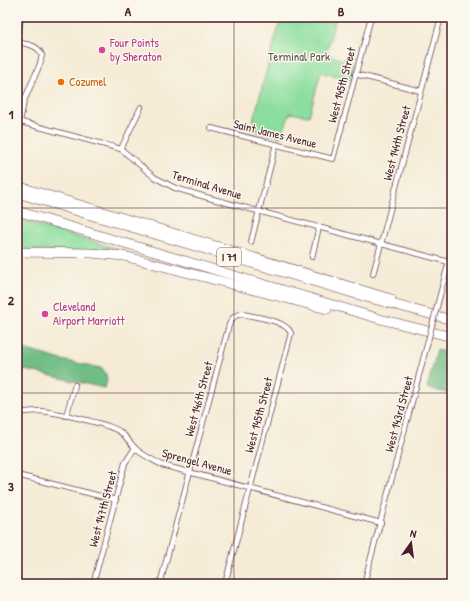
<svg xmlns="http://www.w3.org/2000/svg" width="469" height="601" viewBox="0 0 469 601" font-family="'Patrick Hand',sans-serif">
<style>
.green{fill:#8bde9f;stroke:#6a7e65}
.forest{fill:#70bd86;stroke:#5d6e58}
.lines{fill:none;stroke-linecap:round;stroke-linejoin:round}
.street-casing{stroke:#643e45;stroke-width:6}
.secondary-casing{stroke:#643e45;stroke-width:8}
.highway-casing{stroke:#643e45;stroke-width:10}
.street{stroke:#fff;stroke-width:4.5}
.secondary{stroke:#fff;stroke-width:7}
.highway{stroke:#fff;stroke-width:9}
.street-bridge-casing{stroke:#643e45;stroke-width:6;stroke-linecap:butt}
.street-bridge{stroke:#fff;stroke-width:4.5}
.grid{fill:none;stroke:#4a1f2b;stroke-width:1;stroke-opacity:0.55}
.hotel-dot{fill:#d1479c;stroke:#fbf7ec;stroke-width:1.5}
.food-dot{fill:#e8710a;stroke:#fbf7ec;stroke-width:1.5}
.labels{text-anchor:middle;stroke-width:3;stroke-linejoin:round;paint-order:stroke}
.shield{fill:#fbf7ec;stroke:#7f6065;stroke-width:1}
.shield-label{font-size:11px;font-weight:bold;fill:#4a1f2b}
.hotel-label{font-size:12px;fill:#b23c85;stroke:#fbf7ec;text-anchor:start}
.park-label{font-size:12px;fill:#5e584e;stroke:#fbf7ec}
.food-label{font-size:12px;fill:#c56008;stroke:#fbf7ec;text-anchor:start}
.street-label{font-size:12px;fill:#4a1f2b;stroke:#fbf7ec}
.neatline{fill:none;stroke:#4a1f2b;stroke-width:1.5}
.grid-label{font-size:13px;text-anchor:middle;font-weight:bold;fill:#4a1f2b}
</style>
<rect width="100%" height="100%" fill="#fbf7ec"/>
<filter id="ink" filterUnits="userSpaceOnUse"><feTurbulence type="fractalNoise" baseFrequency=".025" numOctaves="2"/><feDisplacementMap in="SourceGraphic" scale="8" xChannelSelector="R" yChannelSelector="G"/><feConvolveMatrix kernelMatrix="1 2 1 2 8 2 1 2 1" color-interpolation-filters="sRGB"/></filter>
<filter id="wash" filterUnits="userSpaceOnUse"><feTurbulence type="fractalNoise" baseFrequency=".012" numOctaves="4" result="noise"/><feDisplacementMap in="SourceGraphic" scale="16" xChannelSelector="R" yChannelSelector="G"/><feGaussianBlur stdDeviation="0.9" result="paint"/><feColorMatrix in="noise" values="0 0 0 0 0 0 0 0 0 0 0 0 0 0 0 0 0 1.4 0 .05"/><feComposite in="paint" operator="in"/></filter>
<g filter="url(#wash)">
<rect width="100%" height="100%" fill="#f5ebd6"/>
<!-- green -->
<g class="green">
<polygon points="281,17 336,17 326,54 354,64 350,81 321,72 309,116 290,113 281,137 251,129"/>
<polygon points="17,219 127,252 126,254 17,249"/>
</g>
<!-- forest -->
<g class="forest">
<polygon points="17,347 62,360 101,368 106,374 107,382 104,388 17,368"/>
<polygon points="437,350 452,354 452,394 427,388"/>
</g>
</g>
<g filter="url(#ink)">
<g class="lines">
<!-- street casing -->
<g class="street-casing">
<g id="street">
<path d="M17 42C27 44 38 45 42 55L40 64 24 101 17 136"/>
<polyline points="355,74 421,91"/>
<polyline points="21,122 121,149 154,177 175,188 209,198 449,262"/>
<polyline points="211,128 333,159 371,17"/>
<polyline points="121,149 141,107"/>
<polyline points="251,242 276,144"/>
<polyline points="312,257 319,227"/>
<polyline points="373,274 441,17"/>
<polyline points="440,295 452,250"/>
<path d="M17 413C25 412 34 411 42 411 58 413 105 423 119 431 126 436 130 443 136 449 144 456 153 460 162 465L381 523"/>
<polyline points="66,416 75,385"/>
<polyline points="17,475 116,500"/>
<polyline points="95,577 125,463 135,448"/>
<path d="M160 584 229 325C232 318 234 315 242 314 256 317 285 320 291 333L225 584"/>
<polyline points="364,584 424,356"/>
</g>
</g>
<!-- secondary casing -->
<g class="secondary-casing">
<polyline id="secondary" points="17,32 21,17"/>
</g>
<!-- highway casing -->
<g class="highway-casing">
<g id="highway">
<polyline points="17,186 391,299"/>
<polyline points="17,193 366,297 452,320"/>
<polyline points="17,211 380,319 452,337"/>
<polyline points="17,252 91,253 124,256 327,309"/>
</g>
</g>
<!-- street -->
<use href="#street" class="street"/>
<!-- secondary -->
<use href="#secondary" class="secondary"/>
<!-- highway -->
<use href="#highway" class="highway"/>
<!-- street-bridge casing -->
<g class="street-bridge-casing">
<polyline id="street-bridge" points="424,356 440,295"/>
</g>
<!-- street-bridge -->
<use href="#street-bridge" class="street-bridge"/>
</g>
</g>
<!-- grid -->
<path class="grid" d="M234 17V584M17 208H452M17 393H452"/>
<!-- markers -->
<g class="hotel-dot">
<circle cx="102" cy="50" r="4"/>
<circle cx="45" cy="314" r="4"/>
</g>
<circle class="food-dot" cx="61" cy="82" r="4"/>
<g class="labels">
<!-- shield labels -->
<rect class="shield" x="217" y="248" width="24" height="18" rx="3"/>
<g class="shield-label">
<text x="229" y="261">I 71</text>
</g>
<!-- hotel labels -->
<g class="hotel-label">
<text x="110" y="47">Four Points<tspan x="110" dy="14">by Sheraton</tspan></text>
<text x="53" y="311">Cleveland<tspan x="53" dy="14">Airport Marriott</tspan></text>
</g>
<!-- park labels -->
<g class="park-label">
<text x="299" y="61">Terminal Park</text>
</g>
<!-- food labels -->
<g class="food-label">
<text x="69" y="86">Cozumel</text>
</g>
<!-- street labels -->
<g class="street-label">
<text transform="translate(342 85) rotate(-75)" y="4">West 145th Street</text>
<text transform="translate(275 134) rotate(14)" y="4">Saint James Avenue</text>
<text transform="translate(397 143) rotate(-75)" y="4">West 144th Street</text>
<text transform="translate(207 185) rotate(17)" y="4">Terminal Avenue</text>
<text transform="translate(199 399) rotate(-75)" y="4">West 146th Street</text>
<text transform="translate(399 414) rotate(-75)" y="4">West 143rd Street</text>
<text transform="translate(259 415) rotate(-75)" y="4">West 145th Street</text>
<text transform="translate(197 462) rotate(15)" y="4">Sprengel Avenue</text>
<text transform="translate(103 509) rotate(-75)" y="4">West 147th Street</text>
</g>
</g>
<!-- margin -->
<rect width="469" height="601" fill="none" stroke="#fbf7ec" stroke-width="44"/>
<!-- north arrow -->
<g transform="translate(411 543) rotate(14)" stroke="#fbf7ec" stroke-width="3" paint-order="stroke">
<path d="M0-3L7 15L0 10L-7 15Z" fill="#4a1f2b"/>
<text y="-6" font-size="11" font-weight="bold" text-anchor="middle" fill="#4a1f2b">N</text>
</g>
<rect x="22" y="22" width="425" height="557" class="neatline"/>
<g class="grid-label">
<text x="128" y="16">A</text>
<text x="341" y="16">B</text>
<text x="11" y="119">1</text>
<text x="11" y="305">2</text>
<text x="11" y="491">3</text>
</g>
</svg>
